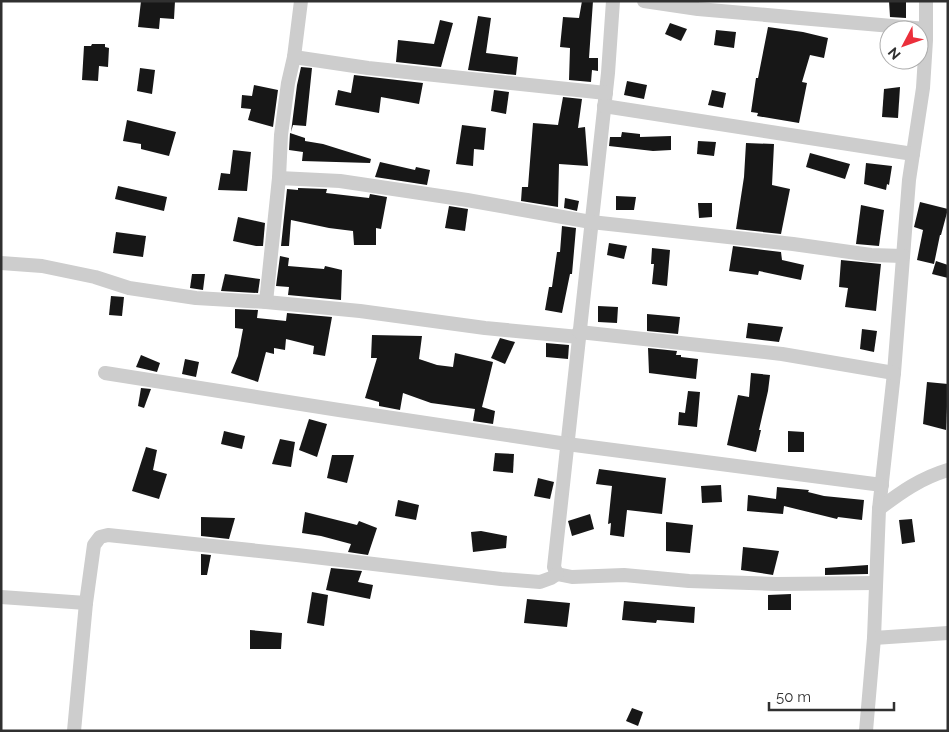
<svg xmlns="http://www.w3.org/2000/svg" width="949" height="732" viewBox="0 0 949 732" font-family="Raleway,sans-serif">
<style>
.building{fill:#171717}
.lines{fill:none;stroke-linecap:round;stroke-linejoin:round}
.minor{stroke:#cdcdcd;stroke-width:14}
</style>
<rect width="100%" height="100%" fill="#fff"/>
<!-- building -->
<g class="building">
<polygon points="141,1 175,1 174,19 160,18 159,29 138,27"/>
<polygon points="582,1 593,1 589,58 598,58 598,71 592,70 591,82 569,80 570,48 560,47 563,17 579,18"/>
<polygon points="889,1 906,1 906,18 890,17"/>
<polygon points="478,16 491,18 486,53 518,57 516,75 468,70"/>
<polygon points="440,20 453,23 441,67 396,62 398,40 434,44"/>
<polygon points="670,23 687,29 681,41 665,34"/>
<polygon points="768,27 803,32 828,38 824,58 810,55 802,82 807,83 799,123 757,116 758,113 751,112 756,78 758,78"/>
<polygon points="716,30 736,32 734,48 714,45"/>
<polygon points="92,44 105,44 105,47 109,48 108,67 99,66 98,81 82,80 84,46 91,46"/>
<polygon points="301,67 312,68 306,126 293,125 291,132 297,85"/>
<polygon points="140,68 155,70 152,94 137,91"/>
<polygon points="354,75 423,83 419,104 381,97 379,113 335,105 338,90 351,93"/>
<polygon points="627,81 647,85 644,99 624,95"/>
<polygon points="254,85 278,90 273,127 248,120 251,109 241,108 242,95 252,96"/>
<polygon points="900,87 898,118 882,117 884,89"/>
<polygon points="494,90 509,92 506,114 491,111"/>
<polygon points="712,90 726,93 723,108 708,105"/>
<polygon points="563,97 582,99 578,128 585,127 588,166 559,164 558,207 521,201 522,187 528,187 533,123 558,125"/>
<polygon points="127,120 176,132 169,156 141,149 141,144 123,141"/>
<polygon points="462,125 486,128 484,150 474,149 473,166 456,164"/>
<polygon points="622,132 640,134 640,137 671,136 671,150 653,151 609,146 610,137 621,137"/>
<polygon points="290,133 305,138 305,141 323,144 371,159 370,163 302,161 303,152 289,150"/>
<polygon points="698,141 716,142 714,156 697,154"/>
<polygon points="746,143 774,144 772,185 790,189 781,234 736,229 744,177"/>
<polygon points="233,150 251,152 247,191 218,190 221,173 230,174"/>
<polygon points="810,153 850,164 845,179 806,167"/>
<polygon points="380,162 415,170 416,167 430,170 427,185 375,177"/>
<polygon points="866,163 892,166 889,185 887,184 886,190 864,184"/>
<polygon points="118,186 167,197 164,211 115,199"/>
<polygon points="298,188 327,189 326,193 369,198 370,194 387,197 381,229 376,228 376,245 354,245 353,231 329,228 291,220 289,246 281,246 287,189 298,190"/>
<polygon points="616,196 636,197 634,210 616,210"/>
<polygon points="565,198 579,201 577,211 564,208"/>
<polygon points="920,202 948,209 941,235 940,235 934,264 917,260 923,230 914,227"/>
<polygon points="698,203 712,203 712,217 699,218"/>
<polygon points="861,205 884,210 879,246 856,244"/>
<polygon points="449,206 468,209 465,231 445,228"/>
<polygon points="238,217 265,223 263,246 256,246 233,241"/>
<polygon points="562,226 576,228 572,274 570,274 562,313 545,310 549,287 552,287 557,252 560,252"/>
<polygon points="116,232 146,236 143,257 113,253"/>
<polygon points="609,243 627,246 624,259 607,255"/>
<polygon points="733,246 781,252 782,260 804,265 801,280 759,271 758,275 729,271"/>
<polygon points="652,248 670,250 667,286 652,284 654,264 651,264"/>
<polygon points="280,256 289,258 288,266 324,269 325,266 342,270 341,300 288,295 289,287 276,286"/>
<polygon points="841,260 881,264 876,311 845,307 848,288 839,287"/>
<polygon points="936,261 948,265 948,278 932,274"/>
<polygon points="192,274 205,274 203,290 190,288"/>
<polygon points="225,274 260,279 258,293 221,291"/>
<polygon points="111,296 124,297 122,316 109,315"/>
<polygon points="598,306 618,307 617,323 598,322"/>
<polygon points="235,309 258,310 257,318 286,321 287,313 332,317 325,356 313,354 314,346 286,339 285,350 274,348 274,354 266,352 258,382 231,373 238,356 243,329 235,328"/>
<polygon points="647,314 680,317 678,334 647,331"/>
<polygon points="748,323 783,327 779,342 746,338"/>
<polygon points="862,329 877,331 874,352 860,349"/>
<polygon points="372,335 422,336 419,359 437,365 453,367 455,353 493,362 482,407 495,411 493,424 473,421 475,409 431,403 403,393 400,410 379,406 379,402 365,398 377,358 371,358"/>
<polygon points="500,338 515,342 505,364 491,358"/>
<polygon points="546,343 569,345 568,359 546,357"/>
<polygon points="648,348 677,351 676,355 681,355 681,357 698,359 696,379 649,373"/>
<polygon points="141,355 160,363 157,372 136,367"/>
<polygon points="185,359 199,362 196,377 182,374"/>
<polygon points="751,373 770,375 768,391 759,430 761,430 756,452 727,445 738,395 749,397"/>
<polygon points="927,382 948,384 946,430 923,424"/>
<polygon points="141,388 151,389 144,408 138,406"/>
<polygon points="688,391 700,392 697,427 678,425 679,412 685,413"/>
<polygon points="309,419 327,424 317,457 299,450"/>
<polygon points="224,431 245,436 242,449 221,444"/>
<polygon points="788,431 804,432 804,452 788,452"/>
<polygon points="280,439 295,442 291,467 272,464"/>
<polygon points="146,447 157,450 153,470 167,474 159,499 132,491"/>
<polygon points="495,453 514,454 513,473 493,471"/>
<polygon points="332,455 354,455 347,483 327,478"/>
<polygon points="599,469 666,478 662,514 627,510 624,537 610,535 611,523 608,524 612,486 596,484"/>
<polygon points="538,478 554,482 550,499 534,496"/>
<polygon points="721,485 722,502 702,503 701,486"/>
<polygon points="777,487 809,490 808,492 824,496 864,500 862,520 838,517 837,519 784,506 783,514 747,511 748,495 776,499"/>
<polygon points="398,500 419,505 416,520 395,516"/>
<polygon points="305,512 357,525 359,521 377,528 368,555 348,552 351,544 321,536 302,533"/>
<polygon points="590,514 594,529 572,536 568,521"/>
<polygon points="201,517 235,518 229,539 201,536"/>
<polygon points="912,519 915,542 902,544 899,520"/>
<polygon points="666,522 693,525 690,553 666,551"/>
<polygon points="481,531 507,536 506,548 473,552 471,532"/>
<polygon points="743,547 779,551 773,575 741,570"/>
<polygon points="201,554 211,555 207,575 201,575"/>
<polygon points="868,565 868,574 825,575 825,568"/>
<polygon points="331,568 362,571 358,582 373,585 370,599 326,590"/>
<polygon points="312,592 328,595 324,626 307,623"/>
<polygon points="791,594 791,610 768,610 768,595"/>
<polygon points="527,599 570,603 567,627 524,623"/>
<polygon points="624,601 695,607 694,623 657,620 656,623 622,620"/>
<polygon points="250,630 282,633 281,649 250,649"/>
<polygon points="632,708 643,712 638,726 626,721"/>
</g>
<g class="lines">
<!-- minor -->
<g class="minor">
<polyline points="613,1 608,73 554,567 557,574 572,577 624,575 689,581 776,584 876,583"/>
<polyline points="644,1 698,9 926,29"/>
<polyline points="926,1 926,40 923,88 909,180 894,373 879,509 874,638 948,633"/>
<polyline points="294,57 368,68 606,93"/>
<polyline points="604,106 913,154"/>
<polyline points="279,178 340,181 467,200 591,222 793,244 871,255 903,256"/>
<polyline points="1,263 42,266 95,277 129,288 196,298 266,302 360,311 485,328 579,337"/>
<polyline points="266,302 279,178 281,135 288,83 294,57 301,1"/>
<polyline points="579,332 782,354 894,373"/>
<polyline points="105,373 339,410 567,444 882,485"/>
<path d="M879 509C901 492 921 478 948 470"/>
<polyline points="1,597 86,603 94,545 100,537 108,535 297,555 501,579 540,582 551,578 557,574"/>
<polyline points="74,731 86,603"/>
<polyline points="866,731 874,638"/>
</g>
</g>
<!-- border -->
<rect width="949" height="732" fill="none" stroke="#303030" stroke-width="5"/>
<!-- north arrow -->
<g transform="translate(904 45) rotate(229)"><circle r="24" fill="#ffffff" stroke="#acacac"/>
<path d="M0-4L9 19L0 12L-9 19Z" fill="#eb2f3b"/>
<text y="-8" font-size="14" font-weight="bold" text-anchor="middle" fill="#303030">N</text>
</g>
<!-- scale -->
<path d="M769 702v8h125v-8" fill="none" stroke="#303030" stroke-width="2.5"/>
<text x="776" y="702" font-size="15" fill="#303030" stroke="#ffffff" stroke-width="4" paint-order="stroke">50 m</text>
</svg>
